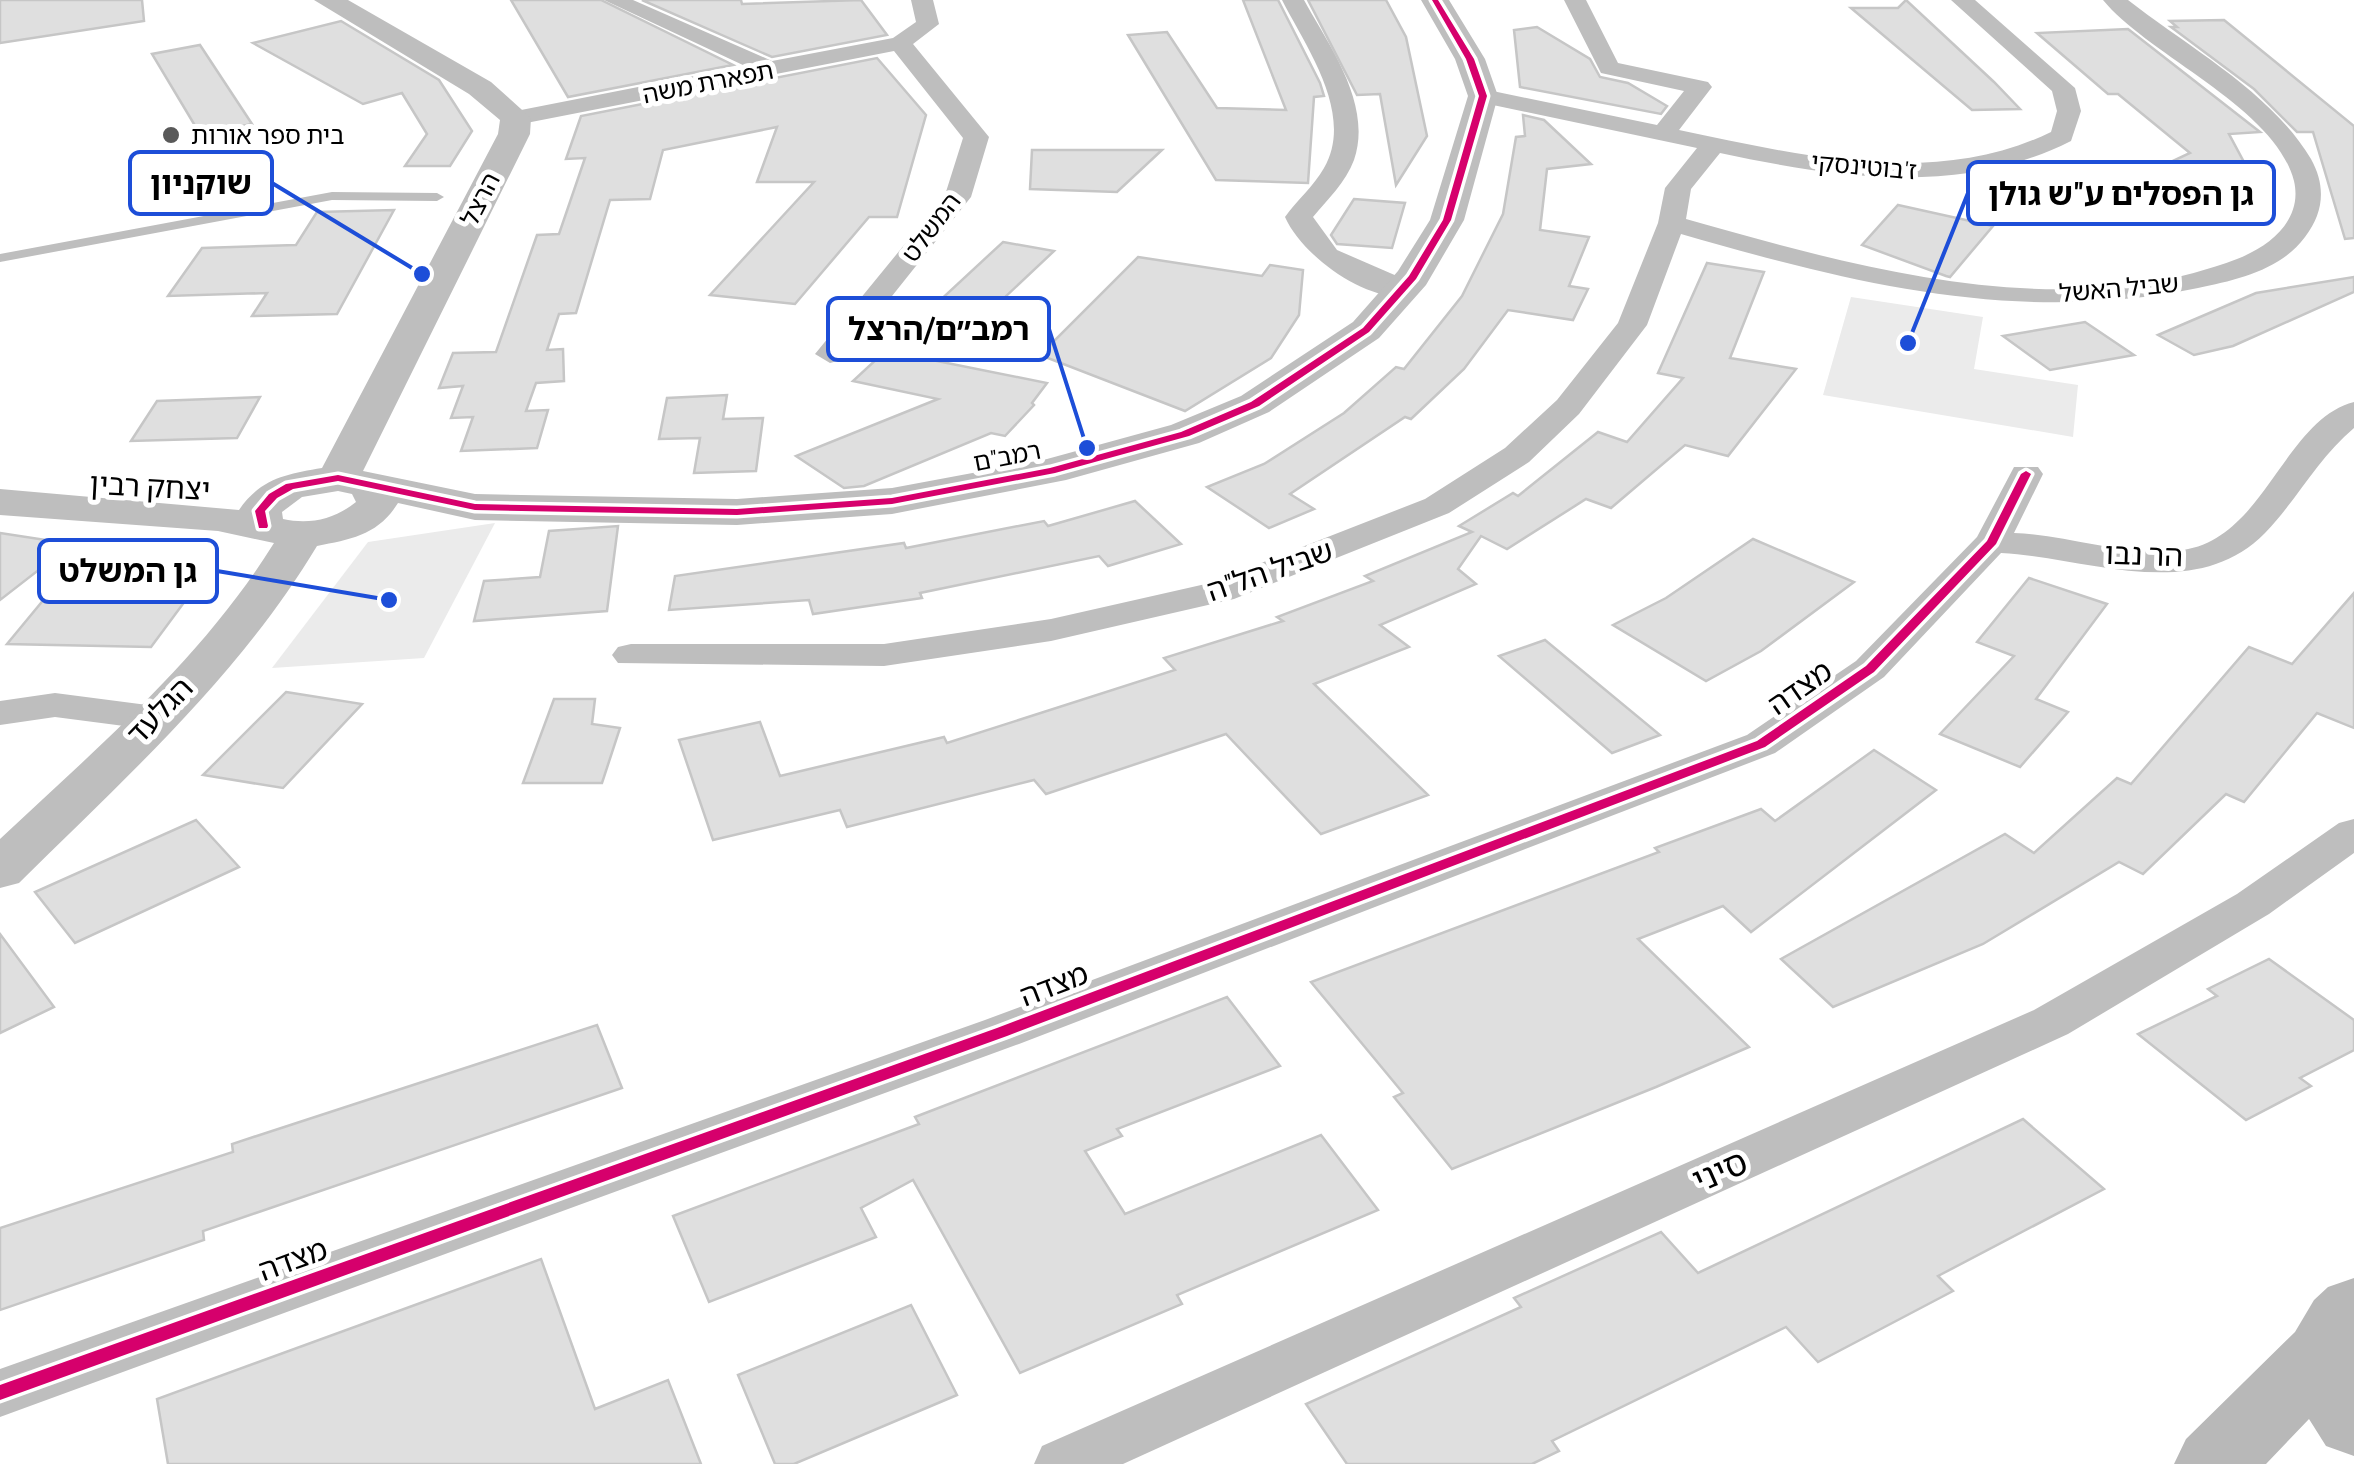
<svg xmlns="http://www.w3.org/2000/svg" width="2354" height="1464" viewBox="0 0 2354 1464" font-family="'PT Sans Narrow','Noto Sans Hebrew',sans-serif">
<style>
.green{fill:#ebebeb}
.building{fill:#dfdfdf;stroke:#c6c6c6;stroke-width:2.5}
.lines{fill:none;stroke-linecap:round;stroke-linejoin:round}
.service{fill:#bebebe;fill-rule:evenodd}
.minor{fill:#bebebe;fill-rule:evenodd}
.tertiary{fill:#bebebe;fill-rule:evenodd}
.secondary{fill:#b8b8b8;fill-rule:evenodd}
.cycleway-casing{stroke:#fff;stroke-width:7}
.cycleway{fill:#d6006c;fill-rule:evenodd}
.poi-dot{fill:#595959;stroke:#fff;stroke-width:4}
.labels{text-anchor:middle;stroke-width:10;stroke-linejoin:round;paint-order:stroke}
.far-street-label{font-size:25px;fill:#000;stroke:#fff}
.far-poi-label{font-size:25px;fill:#000;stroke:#fff;text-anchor:start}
.street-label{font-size:30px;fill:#000;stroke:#fff}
.near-street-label{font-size:35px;fill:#000;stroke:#fff}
.leader{fill:none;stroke:#1d4ed8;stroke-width:4}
.callout-dot{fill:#1d4ed8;stroke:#fff;stroke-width:4}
.callout{fill:#fff;stroke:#1d4ed8;stroke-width:4}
.callout-label{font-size:32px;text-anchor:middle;font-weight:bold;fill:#000}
</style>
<rect width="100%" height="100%" fill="#fff"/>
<!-- green -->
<g class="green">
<polygon points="1851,297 1983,317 1974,369 2078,385 2073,437 1823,395"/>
<polygon points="495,523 424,658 272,668 368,542"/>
</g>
<!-- building -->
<g class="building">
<polygon points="0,0 142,0 144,21 0,43"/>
<polygon points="511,0 601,0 733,65 568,97"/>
<polygon points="642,0 741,0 742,4 861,0 887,35 772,57"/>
<polygon points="1243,0 1278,0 1320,83 1324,96 1314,97 1308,183 1216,180 1128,35 1167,32 1217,108 1286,110"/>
<polygon points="1308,0 1386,0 1406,37 1427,136 1396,185 1380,94 1357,95"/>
<polygon points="1906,0 1994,82 2020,109 1972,110 1851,8 1898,8"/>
<polygon points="2224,20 2354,126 2354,238 2345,239 2313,132 2297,132 2254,89 2171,27 2177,27 2170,21"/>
<polygon points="341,21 439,80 472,131 450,166 405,166 427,134 402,93 363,104 253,43"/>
<polygon points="1537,27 1590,59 1600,77 1628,83 1667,106 1661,114 1520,87 1514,30"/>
<polygon points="2128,29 2260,132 2229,134 2260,192 2207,219 2115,188 2190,153 2118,94 2108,94 2037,33"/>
<polygon points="200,45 252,124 200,134 152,54"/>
<polygon points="877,58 926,115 897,217 869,217 795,304 710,295 814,182 757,182 777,127 663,150 650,199 610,200 576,313 559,314 547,350 563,349 564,381 536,383 526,411 548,410 537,448 461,451 473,417 451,418 463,386 439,388 453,353 496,352 537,235 559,234 585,158 566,159 581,116"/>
<polygon points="1523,115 1544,120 1591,164 1547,169 1540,230 1589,237 1569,286 1588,289 1573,320 1508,310 1464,369 1411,419 1405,417 1290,494 1314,509 1269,528 1207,487 1264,464 1344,413 1396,367 1404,369 1462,296 1503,214 1516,137 1525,136"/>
<polygon points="1032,150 1162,150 1117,192 1030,189"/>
<polygon points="1354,199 1405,203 1392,248 1337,244 1331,235"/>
<polygon points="1898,205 1993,226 1950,277 1946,276 1862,245"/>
<polygon points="394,210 337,314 252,316 267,293 168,296 202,248 296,245 317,212"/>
<polygon points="1003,242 1054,251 937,361 1047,383 1032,403 1034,405 1005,436 991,433 864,486 844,488 796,456 938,399 853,381"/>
<polygon points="1138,257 1262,276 1270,265 1303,270 1299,315 1271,358 1185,411 1040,355"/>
<polygon points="1707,263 1764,272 1730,358 1796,369 1728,456 1685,445 1611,508 1586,499 1507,549 1481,536 1458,569 1476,584 1380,625 1409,647 1314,684 1428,795 1321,834 1226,734 1046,794 1034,780 847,827 840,810 713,840 679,740 760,722 780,776 944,737 947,743 1175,670 1164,658 1283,621 1277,617 1373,581 1365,576 1472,532 1459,526 1513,493 1518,496 1598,432 1627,442 1683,378 1658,373"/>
<polygon points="2354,277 2354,292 2233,346 2194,355 2158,335 2256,293"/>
<polygon points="2085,322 2134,355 2050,370 2003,336"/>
<polygon points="727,395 723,419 763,418 756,471 694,473 700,438 659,439 667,398"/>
<polygon points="260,397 237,438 131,441 157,401"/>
<polygon points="1135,501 1181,544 1108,566 1099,556 920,593 922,598 813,614 809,600 669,610 675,576 904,543 906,548 1044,521 1048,526"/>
<polygon points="618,526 607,611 474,621 484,581 540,577 549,531"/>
<polygon points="0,533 72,544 0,600"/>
<polygon points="1753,539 1854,582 1761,651 1706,681 1613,625 1666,598"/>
<polygon points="74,563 211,566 151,647 7,644"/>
<polygon points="2029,578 2107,604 2036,699 2068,712 2020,767 1940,734 2014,656 1977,642"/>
<polygon points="2354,593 2354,728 2317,713 2244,802 2226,794 2143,874 2119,862 1983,944 1833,1007 1781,959 2005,834 2034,853 2117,778 2131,784 2249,647 2292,664"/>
<polygon points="1545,640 1660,735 1612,753 1499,656"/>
<polygon points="286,692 362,704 283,788 203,775"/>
<polygon points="554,699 595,699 592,724 620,728 602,783 523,783"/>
<polygon points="1874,750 1936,790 1751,932 1723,906 1638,939 1749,1047 1656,1087 1452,1169 1394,1097 1403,1093 1311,982 1659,852 1655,848 1761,809 1775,821"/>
<polygon points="196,820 239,867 75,943 35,892"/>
<polygon points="0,934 54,1007 0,1033"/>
<polygon points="2269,959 2354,1020 2354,1050 2300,1078 2311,1086 2246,1120 2138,1034 2217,996 2208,989"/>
<polygon points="1227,997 1280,1066 1117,1129 1122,1136 1085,1151 1125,1214 1321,1135 1378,1210 1177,1295 1182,1304 1020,1373 913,1180 861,1208 876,1237 709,1302 673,1216 919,1124 915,1117"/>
<polygon points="597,1025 622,1088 203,1231 204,1240 0,1310 0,1228 233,1152 232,1144"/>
<polygon points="2023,1119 2104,1189 1938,1276 1953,1291 1818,1362 1786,1327 1552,1441 1559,1451 1532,1464 1347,1464 1306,1404 1521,1307 1514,1298 1661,1232 1698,1273"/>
<polygon points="541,1259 595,1409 668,1380 701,1464 168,1464 157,1399"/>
<polygon points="911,1305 957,1395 794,1464 775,1464 738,1375"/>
</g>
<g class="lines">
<!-- service -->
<polygon class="service" points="332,192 437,193 444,197 437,201 332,200 0,262 0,254"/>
<!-- minor -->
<g class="minor">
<polygon points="604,0 633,0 772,61 893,38 916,22 911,0 933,0 939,24 913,44 989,137 971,197 841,360 830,363 815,354 945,195 963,138 894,51 516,125 507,123 504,118 507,113 516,111 745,66"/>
<path d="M1282 0H1304C1329 46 1373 104 1354 160 1346 182 1327 200 1313 217L1337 250 1413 283 1417 289 1413 295C1370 306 1302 256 1285 217 1297 200 1314 186 1324 168 1355 114 1306 47 1282 0Z"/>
<path d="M1564 0H1586L1618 63 1708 82 1712 87 1679 130C1800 155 1934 189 2051 132L2057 111 2052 91 1951 0H1975L2075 88 2081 111 2071 141C1960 197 1837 178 1720 153L1691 189 1686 219C1859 268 2061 326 2237 259 2270 246 2303 220 2294 181 2275 107 2149 56 2103 0H2128C2188 47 2271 92 2311 159 2326 186 2324 212 2305 237 2281 270 2236 280 2198 288 2017 325 1855 284 1681 234L1647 325 1579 414 1529 462 1449 513 1234 599 1051 641 884 666 618 663 612 655 618 647 631 644H884L1051 619 1210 583 1425 499 1505 448 1557 400 1618 323 1658 223 1665 188 1697 148 1474 101 1471 96 1483 89 1657 125 1684 91 1601 73Z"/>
<path d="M2354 402V428C2318 458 2297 500 2265 533 2194 605 2087 557 2001 553L1884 677 1775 753 1019 1044 0 1417V1369L985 1020 1747 735 1856 661 1977 537 2014 467H2038L2043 474 2014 533C2070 535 2126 558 2183 550 2265 538 2284 420 2354 402Z"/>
<polygon points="55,693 155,706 169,710 175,718 169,726 155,730 55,717 0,725 0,701"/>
<polygon points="2354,819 2354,853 2269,914 2068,1034 1123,1464 1034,1464 1042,1446 2034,1010 2237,894 2339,823"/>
</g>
<!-- tertiary -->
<path class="tertiary" d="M314 0H348L491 82 531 118 530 134 363 471 475 494 737 499 892 488 1047 459 1171 425 1241 396 1353 322 1398 271 1430 220 1468 96 1455 59 1421 0H1449L1485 59 1498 96 1464 220 1426 285 1379 338 1269 412 1199 443 1066 480 892 514 737 525 475 520 398 503C378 535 352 539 317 546 239 676 126 777 19 883L0 888V839C98 747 202 659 274 543L218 531 0 515V489L239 510C261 478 287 474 322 468L498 134 500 120 469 94ZM338 491 352 494 356 502C335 519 310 525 283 519L282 512 302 497Z"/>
<!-- secondary -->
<polygon class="secondary" points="2354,1278 2354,1456 2326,1446 2309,1419 2266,1464 2174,1464 2186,1439 2295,1332 2314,1300 2328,1287"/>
<!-- cycleway casing -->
<g class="cycleway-casing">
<g id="cycleway">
<polygon points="1432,0 1438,0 1474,59 1487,96 1451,220 1416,279 1369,332 1259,406 1189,436 1055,473 892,504 737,515 475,510 338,481 293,489 277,498 265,511 268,526 267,528 259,528 255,511 269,494 286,484 338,475 475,504 737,509 892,498 1050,468 1181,432 1251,402 1363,328 1409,276 1443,220 1479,96 1466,59"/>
<polygon points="2026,471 2031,474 1996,544 1874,672 1765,747 1007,1036 0,1400 0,1385 997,1028 1757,741 1866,666 1987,541 2021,474"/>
</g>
</g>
<!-- cycleway -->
<use href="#cycleway" class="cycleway"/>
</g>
<!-- markers -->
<circle class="poi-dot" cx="171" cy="135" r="10"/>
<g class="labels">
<!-- far-street labels -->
<g class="far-street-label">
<text transform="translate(708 82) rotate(-11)" y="9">תפארת משה</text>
<text transform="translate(1864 166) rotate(5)" y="9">ז'בוטינסקי</text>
<text transform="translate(480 199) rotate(-63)" y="9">הרצל</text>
<text transform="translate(931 227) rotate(-53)" y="9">המשלט</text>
<text transform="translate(2119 288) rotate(-5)" y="9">שביל האשל</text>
<text transform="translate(1007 456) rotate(-11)" y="9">רמב"ם</text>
</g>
<!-- far-poi labels -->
<g class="far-poi-label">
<text x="191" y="144">בית ספר אורות</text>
</g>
<!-- street labels -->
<g class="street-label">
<text transform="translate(150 487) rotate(3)" y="10">יצחק רבין</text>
<text transform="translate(2144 555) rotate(2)" y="10">הר נבו</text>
<text transform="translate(1270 571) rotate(-19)" y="10">שביל הל"ה</text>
<text transform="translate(1800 688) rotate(-35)" y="10">מצדה</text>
<text transform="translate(160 711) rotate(-46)" y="10">הגלעד</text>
<text transform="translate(1054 985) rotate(-21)" y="10">מצדה</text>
<text transform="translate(293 1260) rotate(-20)" y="10">מצדה</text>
</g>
<!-- near-street labels -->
<g class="near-street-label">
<text transform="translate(1720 1171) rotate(-24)" y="12">סיני</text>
</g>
</g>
<!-- callouts -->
<path class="leader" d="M422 274L272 183M1908 343L1968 193M1087 448L1049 329M389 600L217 571"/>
<g class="callout-dot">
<circle cx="422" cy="274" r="10"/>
<circle cx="1908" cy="343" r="10"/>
<circle cx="1087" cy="448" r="10"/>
<circle cx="389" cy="600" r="10"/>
</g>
<g class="callout">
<rect x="130" y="152" width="142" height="62" rx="10"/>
<rect x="1968" y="162" width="306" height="62" rx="10"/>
<rect x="828" y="298" width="221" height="62" rx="10"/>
<rect x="39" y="540" width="178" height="62" rx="10"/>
</g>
<g class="callout-label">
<text x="201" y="194">שוקניון</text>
<text x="2121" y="205">גן הפסלים ע"ש גולן</text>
<text x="939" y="340">רמב״ם/הרצל</text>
<text x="128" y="582">גן המשלט</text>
</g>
</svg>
